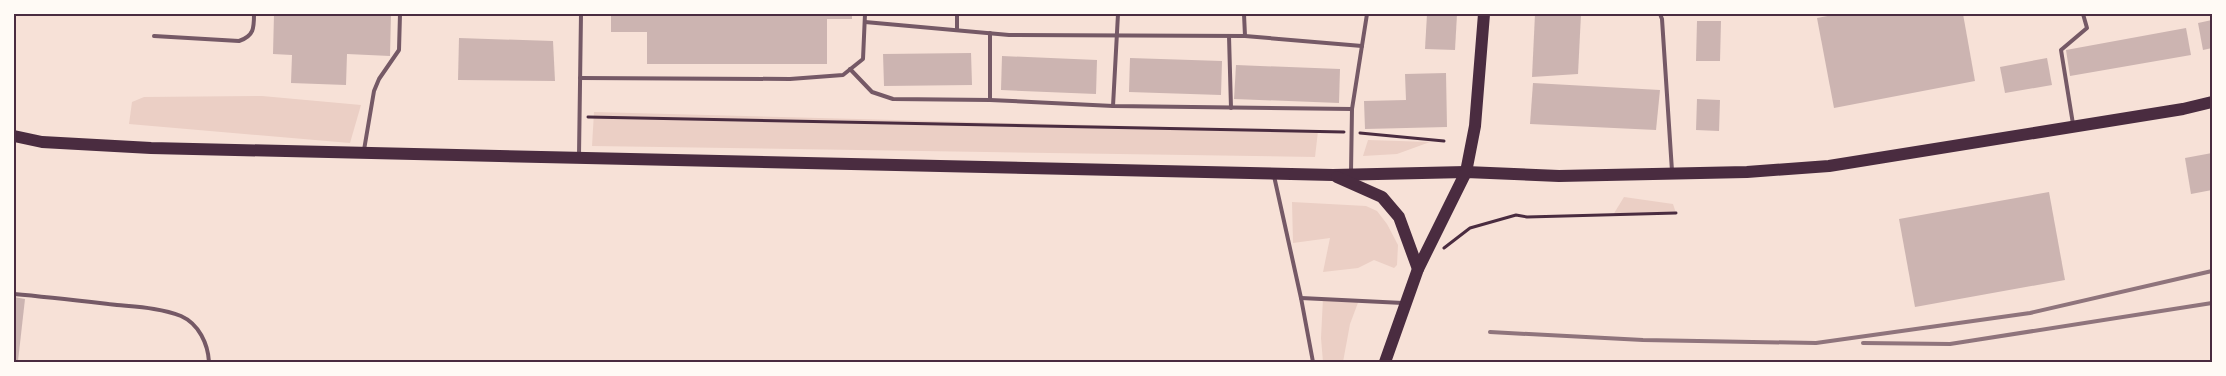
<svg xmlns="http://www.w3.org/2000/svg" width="2226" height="376" viewBox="0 0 2226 376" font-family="Helvetica,sans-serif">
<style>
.green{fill:#ebcfc5}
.building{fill:#ccb4b1}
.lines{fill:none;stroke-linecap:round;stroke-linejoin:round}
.path{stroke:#4a2c40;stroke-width:3}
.service{stroke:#755966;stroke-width:4}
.primary{stroke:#4a2c40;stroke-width:12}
.rail{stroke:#8f747c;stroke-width:4}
.neatline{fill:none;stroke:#4a2c40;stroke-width:2}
</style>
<rect width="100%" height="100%" fill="#f7e1d7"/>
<!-- green -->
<g class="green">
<polygon points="262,96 361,105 350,143 129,124 132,102 144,97"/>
<polygon points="594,112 1318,131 1315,157 592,146"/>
<polygon points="1368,140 1430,142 1397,154 1363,156"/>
<polygon points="1624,197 1673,204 1676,213 1613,215"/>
<polygon points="1292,202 1366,206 1377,211 1387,224 1398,245 1397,265 1394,268 1374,260 1358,268 1323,272 1330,238 1293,243"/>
<polygon points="1323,298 1359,300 1350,324 1343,362 1323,362 1321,338"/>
</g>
<!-- building -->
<g class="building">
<polygon points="274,14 391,14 390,56 347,54 346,85 291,83 292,55 273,54"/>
<polygon points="611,14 852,14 852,19 827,19 827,64 647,64 647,32 611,32"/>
<polygon points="1427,14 1457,14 1455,50 1425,49"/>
<polygon points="1535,14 1581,14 1578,74 1532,77"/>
<polygon points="1838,14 1963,14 1975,81 1834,108 1817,18"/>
<polygon points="2212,20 2212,48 2203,50 2198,23"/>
<polygon points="1697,21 1721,21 1720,61 1696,61"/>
<polygon points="2186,28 2191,55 2070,76 2066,50"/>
<polygon points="459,38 553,41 555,81 458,80"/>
<polygon points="971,53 972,85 884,86 883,54"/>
<polygon points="1002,56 1097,60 1096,94 1001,90"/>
<polygon points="1130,58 1222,61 1221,95 1129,92"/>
<polygon points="2047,58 2052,85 2005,93 2000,67"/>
<polygon points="1236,65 1340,69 1339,103 1234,99"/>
<polygon points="1446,73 1447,127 1365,129 1364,101 1406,100 1405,74"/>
<polygon points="1533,83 1660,90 1656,130 1530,124"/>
<polygon points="1697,99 1720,100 1719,131 1696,130"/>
<polygon points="2212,153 2212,190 2191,194 2185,158"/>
<polygon points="2049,192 2065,280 1915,307 1899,219"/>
<polygon points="14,297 25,299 18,361 14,360"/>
</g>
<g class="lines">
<!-- path -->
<g class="path">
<polyline points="588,117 1344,132"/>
<polyline points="1360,133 1444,141"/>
<polyline points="1444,248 1470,228 1516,215 1527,217 1676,213"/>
</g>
<!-- service -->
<g class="service">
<polyline points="1244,14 1245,36"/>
<polyline points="1660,14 1662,19 1672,171"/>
<polyline points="865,22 1009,35 1245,36 1362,46"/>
<polyline points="957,30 957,14"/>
<polyline points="990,33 990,100"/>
<path d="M154 36 239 41C254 36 254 28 254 14"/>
<polyline points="1229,36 1231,108"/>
<polyline points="850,69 872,92 893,99 990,100 1113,106 1352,109"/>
<polyline points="580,78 790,79 843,75 863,59 865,14"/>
<polyline points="1113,106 1118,14"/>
<polyline points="2073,124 2061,50 2087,28 2083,14"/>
<polyline points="364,150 374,91 379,79 399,50 400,14"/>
<polyline points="579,155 581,14"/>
<polyline points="1351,172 1352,109 1367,14"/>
<polyline points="1274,176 1301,298 1313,362"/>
<path d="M14 294C48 297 82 301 117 305 138 307 161 308 181 316 199 324 208 344 209 362"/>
<polyline points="1301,298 1403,303"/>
</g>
<!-- primary -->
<g class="primary">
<polyline points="14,136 42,142 151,148 1333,175 1466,172 1559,176 1747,172 1829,166 2183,109 2212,102"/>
<polyline points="1337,177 1382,197 1399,217 1418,269"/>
<polyline points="1385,362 1418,269 1466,172 1475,126 1484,14"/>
</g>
<!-- rail -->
<g class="rail">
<polyline points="1490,332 1643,340 1816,343 2030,313 2212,271"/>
<polyline points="1863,343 1950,344 2212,303"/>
</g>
</g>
<!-- border -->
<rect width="2226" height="376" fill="none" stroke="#fffaf5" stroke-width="30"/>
<rect x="15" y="15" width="2196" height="346" class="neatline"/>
</svg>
